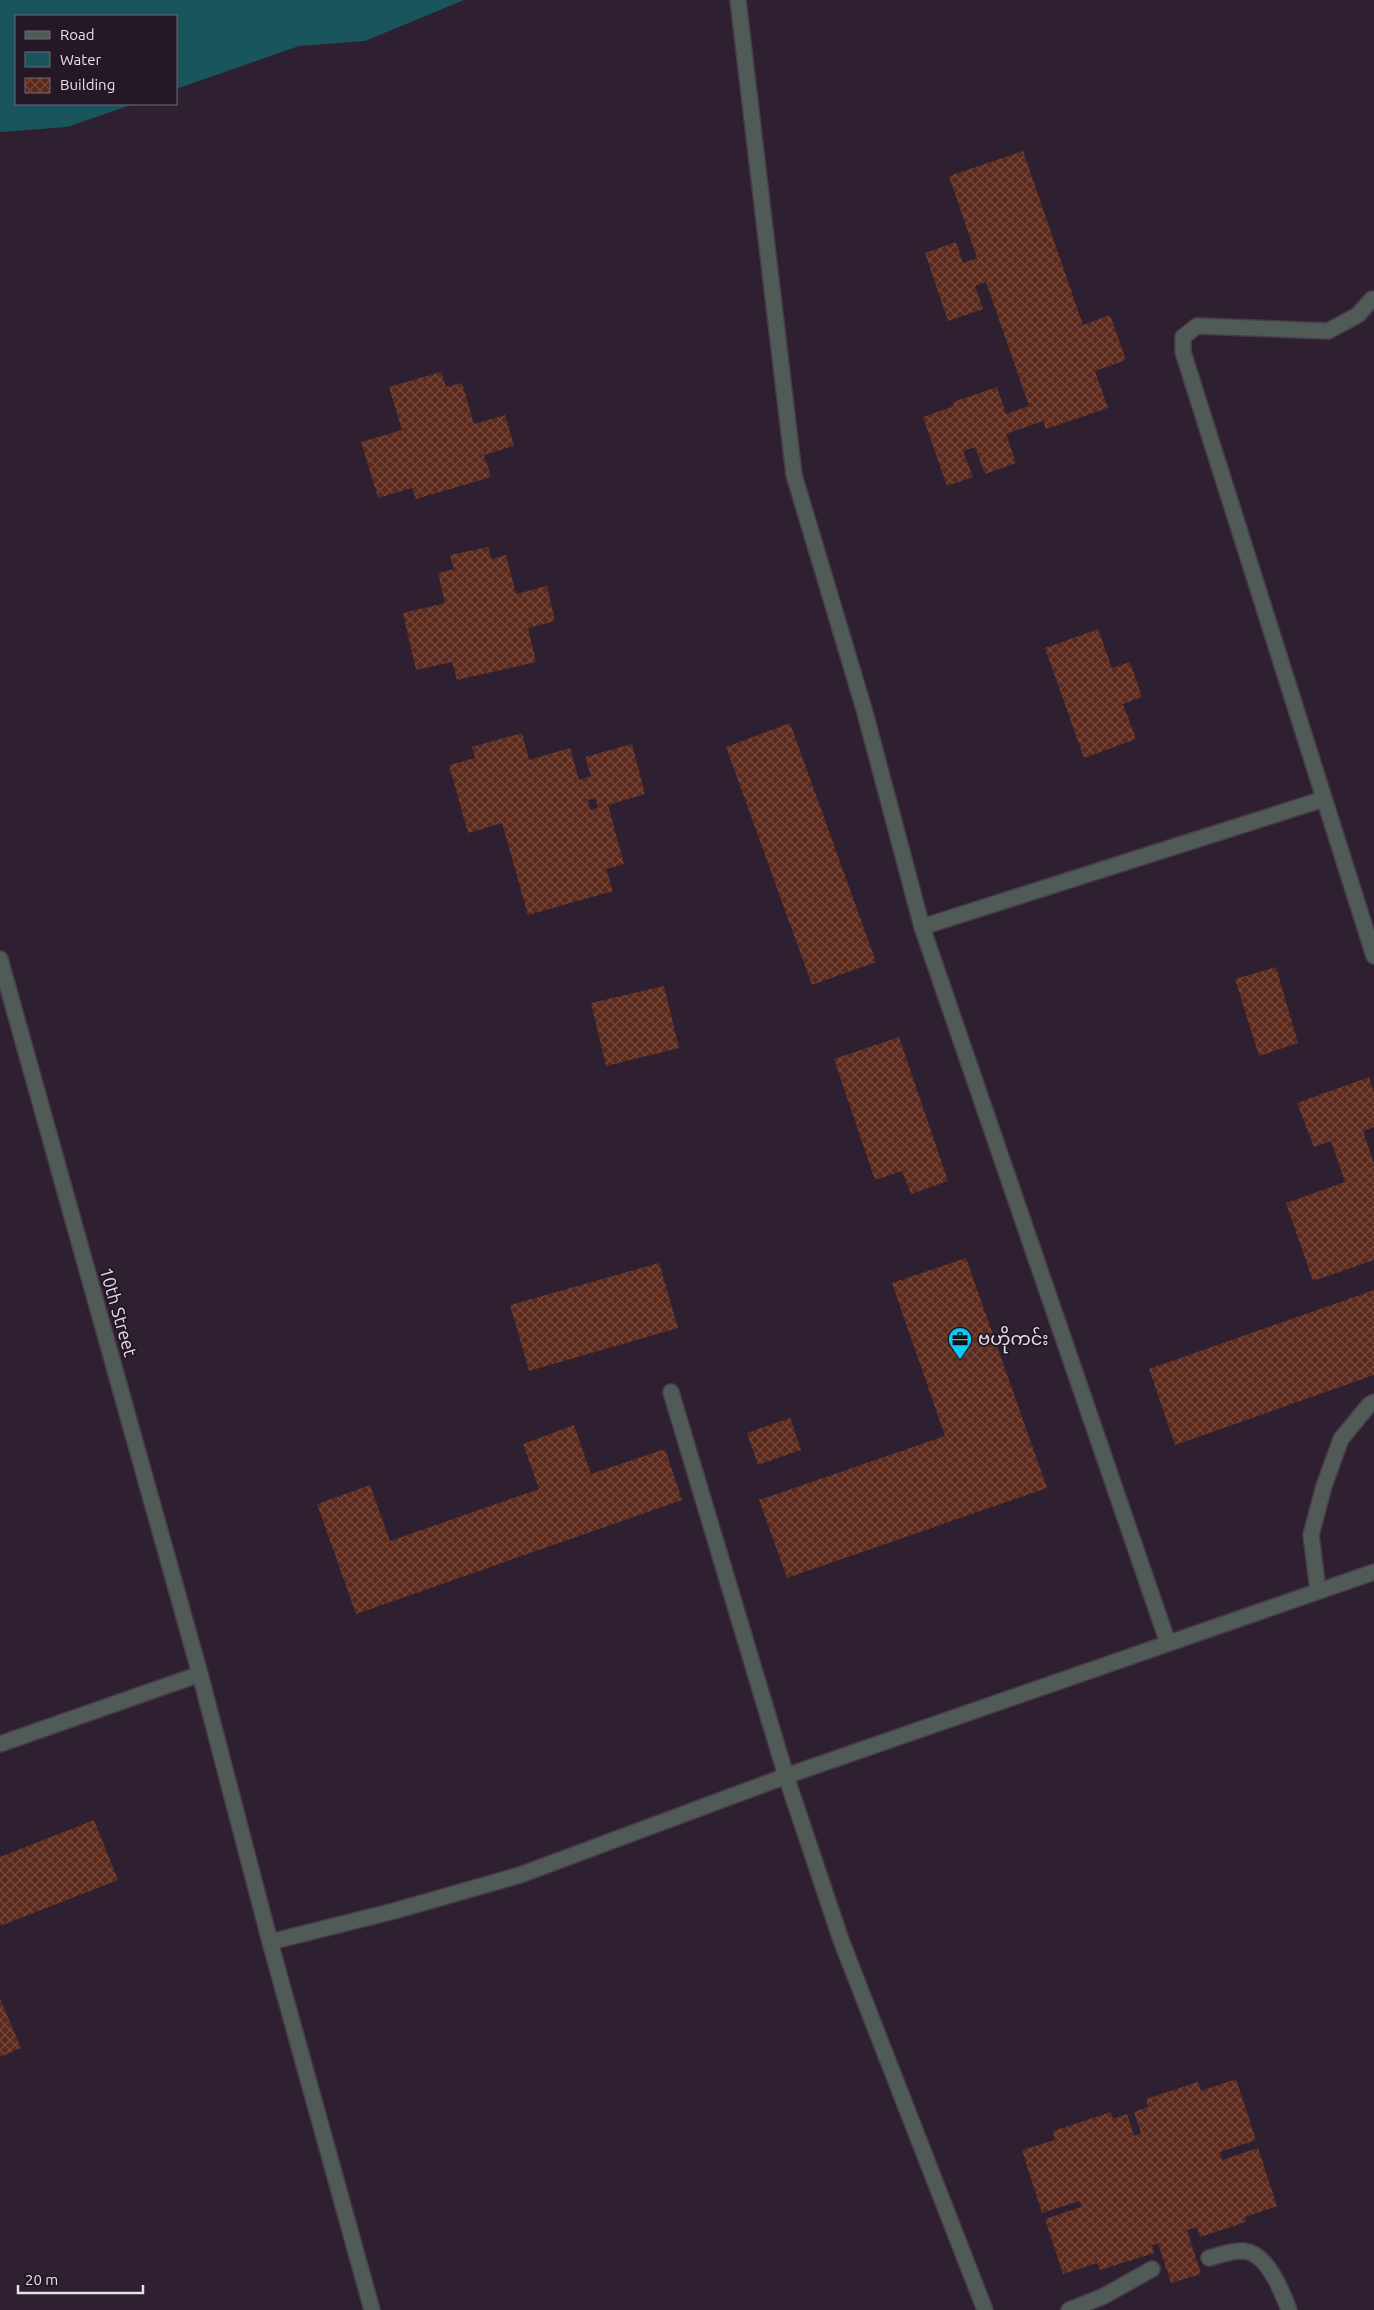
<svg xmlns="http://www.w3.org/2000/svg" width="1374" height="2310" viewBox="0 0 1374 2310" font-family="Ubuntu,'Noto Sans Myanmar',sans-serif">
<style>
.water{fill:#19555d}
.building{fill:url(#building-cross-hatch);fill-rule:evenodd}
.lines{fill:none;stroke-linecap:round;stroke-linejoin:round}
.lane-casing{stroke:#483b4a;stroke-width:18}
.street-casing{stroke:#483b4a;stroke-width:18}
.lane{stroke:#505b57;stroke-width:15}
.street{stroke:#505b57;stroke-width:15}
.labels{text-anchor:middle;stroke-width:4;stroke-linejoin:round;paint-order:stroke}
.street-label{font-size:18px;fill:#e9dfe9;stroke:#241726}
.poi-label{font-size:18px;fill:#e9dfe9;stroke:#241726;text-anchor:start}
</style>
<defs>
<pattern id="building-cross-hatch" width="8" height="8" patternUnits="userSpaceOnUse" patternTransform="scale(1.25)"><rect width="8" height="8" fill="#5c2a1c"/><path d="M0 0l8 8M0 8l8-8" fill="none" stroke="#73483d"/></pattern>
</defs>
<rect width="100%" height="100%" fill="#2e2030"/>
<!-- water -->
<polygon class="water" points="0,0 464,0 365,41 299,46 176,89 176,16 16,16 16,104 134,104 67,127 0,132"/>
<!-- building -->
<g class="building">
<polygon points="1023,151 1083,325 1110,315 1126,360 1095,371 1108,408 1046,429 1043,421 1006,434 1016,463 985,474 975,447 963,451 973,477 947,486 923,417 954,406 953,402 997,387 1006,414 1029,406 986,282 975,286 983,309 948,321 925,253 956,242 963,263 977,258 949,176"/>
<polygon points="441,372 446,387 462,383 474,424 505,415 514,446 484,455 491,477 416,499 412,488 378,498 361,442 402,430 389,387"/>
<polygon points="488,547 491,559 506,555 516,594 547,586 555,621 528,628 536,662 457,680 452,662 416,670 403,613 445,603 438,573 454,569 450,555"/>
<polygon points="1098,629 1112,668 1130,662 1142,697 1123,704 1136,739 1084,758 1045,648"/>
<polygon points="790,723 876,962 812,985 726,747"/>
<path d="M522 733 529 760 570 748 579 780 591 776 585 757 632 744 645 794 608 805 624 864 606 869 613 891 528 915 502 823 468 833 449 765 475 758 472 747ZM595 798 598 808 590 810 588 800Z"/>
<polygon points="1276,967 1298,1043 1259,1056 1235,979"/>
<polygon points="664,986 679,1048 606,1066 591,1003"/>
<polygon points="899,1037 948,1181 911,1194 902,1171 875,1180 834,1059"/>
<polygon points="1369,1077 1374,1093 1374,1127 1363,1131 1374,1164 1374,1260 1313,1281 1286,1203 1345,1182 1331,1141 1314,1147 1297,1103"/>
<polygon points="966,1258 1047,1488 787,1578 759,1500 945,1436 892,1283"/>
<polygon points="659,1263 678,1328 529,1371 510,1305"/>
<polygon points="1374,1290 1374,1375 1175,1445 1149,1369"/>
<polygon points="790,1418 801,1450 758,1465 747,1433"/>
<polygon points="574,1425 591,1474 665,1449 682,1500 356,1614 317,1504 370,1485 390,1541 539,1489 523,1444"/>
<polygon points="94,1820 118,1880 0,1926 0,1857"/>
<polygon points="0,1999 21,2048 0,2057"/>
<polygon points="1236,2079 1256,2140 1220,2152 1222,2160 1258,2148 1277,2206 1245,2217 1246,2222 1200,2237 1197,2227 1187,2230 1201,2274 1171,2283 1158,2243 1152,2246 1154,2253 1100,2270 1097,2263 1063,2274 1045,2219 1081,2207 1080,2201 1042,2213 1022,2150 1055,2140 1053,2131 1111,2112 1113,2119 1127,2114 1134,2136 1141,2133 1134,2112 1148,2107 1146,2099 1198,2082 1201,2091"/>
</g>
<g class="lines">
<!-- lane casing -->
<g class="lane-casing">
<g id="lane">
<polyline points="738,0 794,475 864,709 922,927 1168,1643"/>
<polyline points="1372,299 1358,315 1328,331 1197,326 1183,337 1183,352 1374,956"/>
<polyline points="922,927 1324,799"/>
<polyline points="671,1392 786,1776 841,1940 985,2310"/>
<polyline points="1318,1590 1311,1535 1324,1486 1341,1439 1369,1405 1374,1402"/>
<path d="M1209 2258C1220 2255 1232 2250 1244 2251 1267 2253 1282 2291 1289 2310"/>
<polyline points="1069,2310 1104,2296 1152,2269"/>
</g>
</g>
<!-- street casing -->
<g class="street-casing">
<g id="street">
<polyline points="0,959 200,1674 270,1942 372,2310"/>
<polyline points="0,1744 200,1674"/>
<polyline points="270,1942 394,1911 520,1875 786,1776 1374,1572"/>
</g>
</g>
<!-- lane -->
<use href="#lane" class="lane"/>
<!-- street -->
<use href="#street" class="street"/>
</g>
<!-- icons -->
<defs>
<g id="office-pin" transform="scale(1.25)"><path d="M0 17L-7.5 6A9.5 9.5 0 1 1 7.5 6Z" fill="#08cbfa" stroke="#241726"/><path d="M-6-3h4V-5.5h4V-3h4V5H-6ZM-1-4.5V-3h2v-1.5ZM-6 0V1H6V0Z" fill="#111"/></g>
</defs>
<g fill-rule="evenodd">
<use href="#office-pin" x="960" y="1339"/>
</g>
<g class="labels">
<!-- street labels -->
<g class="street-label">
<text transform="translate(118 1312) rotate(74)" y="6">10th Street</text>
</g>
<!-- poi labels -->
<g class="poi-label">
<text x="978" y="1345">ဗဟိုကင်း</text>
</g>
</g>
<!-- legend -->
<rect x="15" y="15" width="162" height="90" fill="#241726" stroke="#736774"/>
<rect x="25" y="31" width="25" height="8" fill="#505b57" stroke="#736774"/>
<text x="60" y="40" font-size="15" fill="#e9dfe9">Road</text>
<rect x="25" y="52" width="25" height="15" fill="#19555d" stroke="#736774"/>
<text x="60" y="65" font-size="15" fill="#e9dfe9">Water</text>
<rect x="25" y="78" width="25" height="15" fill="url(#building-cross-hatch)" stroke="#736774"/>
<text x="60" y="90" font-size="15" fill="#e9dfe9">Building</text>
<!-- scale -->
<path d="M18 2285v8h125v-8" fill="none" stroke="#e9dfe9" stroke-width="2.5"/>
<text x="25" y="2285" font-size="15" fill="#e9dfe9" stroke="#241726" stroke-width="4" paint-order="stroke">20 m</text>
</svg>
